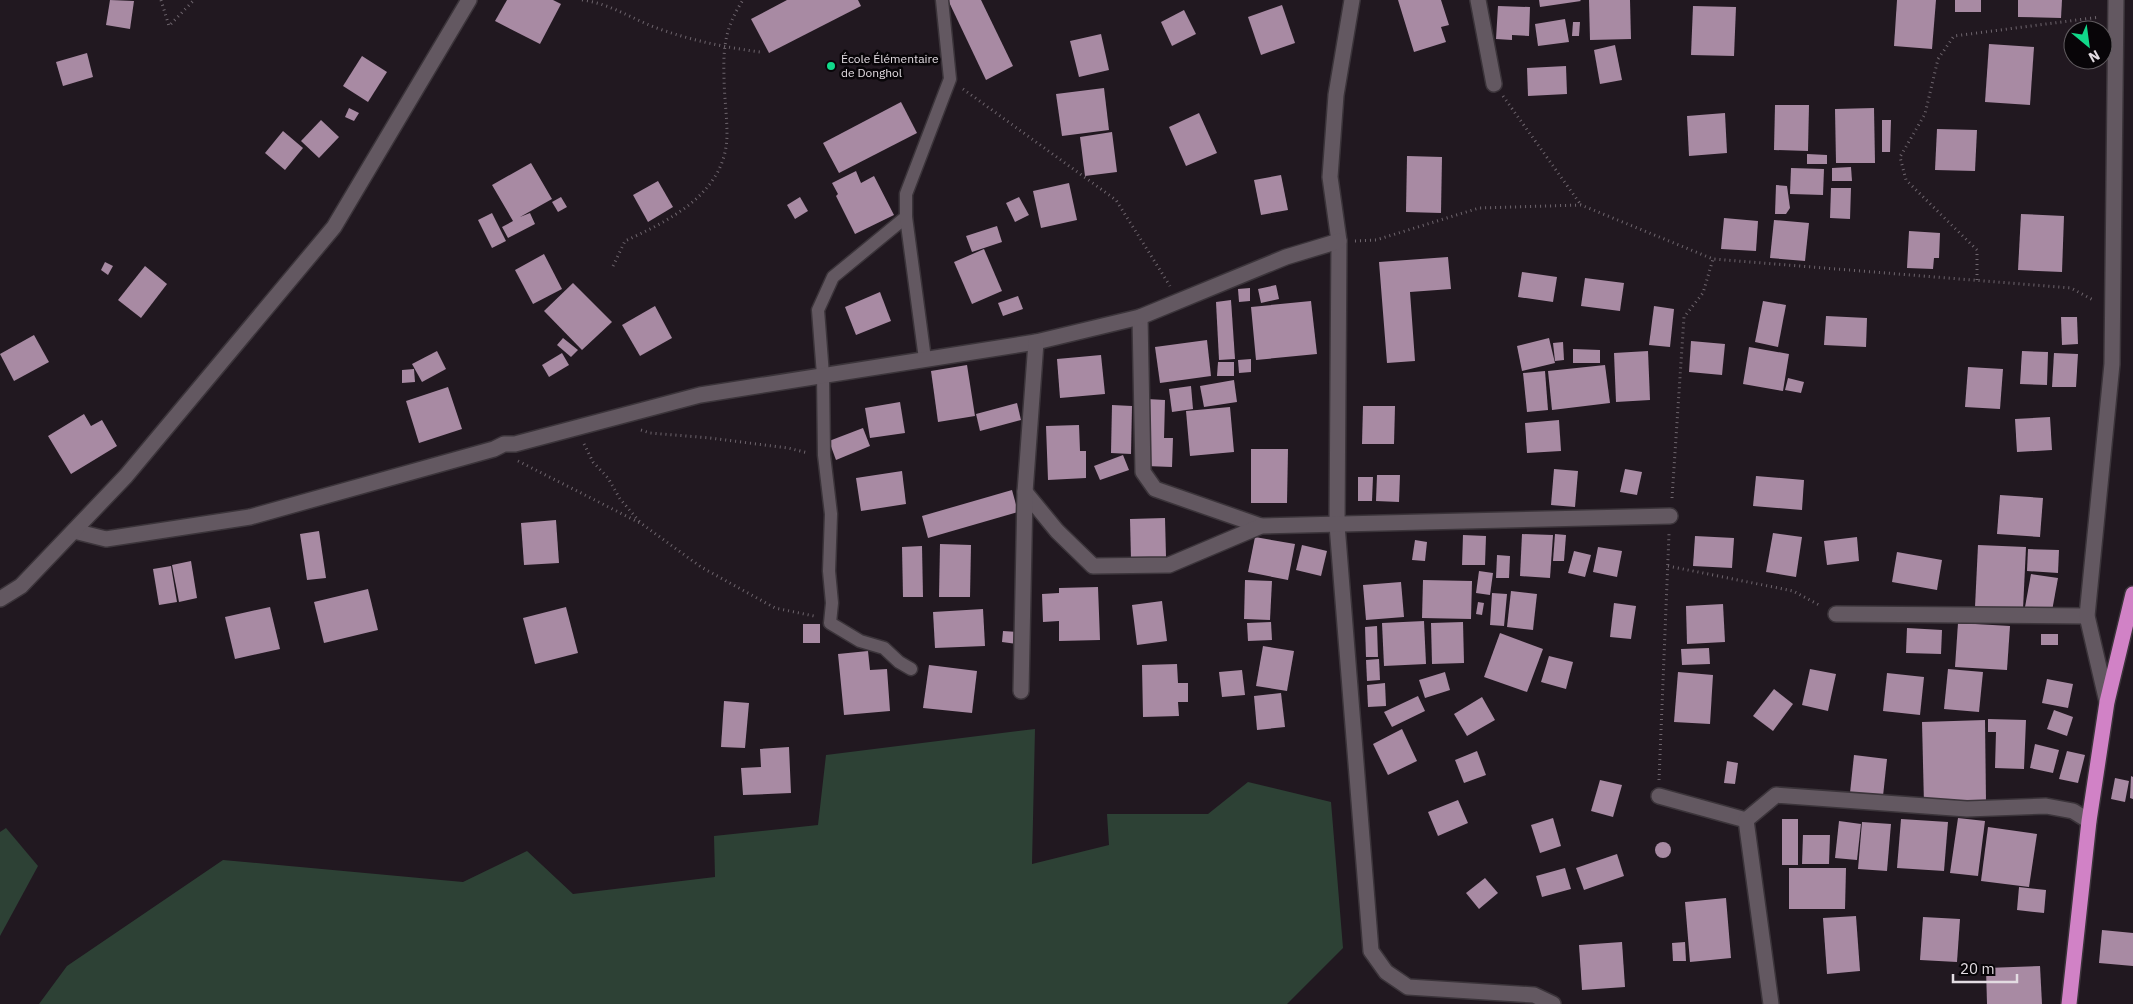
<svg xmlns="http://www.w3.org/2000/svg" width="2133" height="1004" viewBox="0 0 2133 1004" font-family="'IBM Plex Sans',sans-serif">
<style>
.green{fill:#2d4135}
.building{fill:#a88aa3}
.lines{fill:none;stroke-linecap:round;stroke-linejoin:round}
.lane-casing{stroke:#3b343a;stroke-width:15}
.street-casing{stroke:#3b343a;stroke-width:18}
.highway-casing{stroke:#3b343a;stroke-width:18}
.path{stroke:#6e656d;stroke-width:3;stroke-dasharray:1 4;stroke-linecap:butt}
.lane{stroke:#635861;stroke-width:12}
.street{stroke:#635861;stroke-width:15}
.highway{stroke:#d182c6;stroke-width:15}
.poi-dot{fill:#11d98a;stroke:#080508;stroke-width:2}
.labels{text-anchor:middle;stroke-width:5;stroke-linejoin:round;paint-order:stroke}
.poi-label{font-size:12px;fill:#e3dce2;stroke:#080508;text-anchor:start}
</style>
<rect width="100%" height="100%" fill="#211820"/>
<!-- green -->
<g class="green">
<polygon points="1035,729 1032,864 1109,845 1107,814 1208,814 1248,782 1331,802 1343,948 1287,1004 39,1004 67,966 223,860 463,882 527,851 573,894 715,877 714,836 818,825 826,755"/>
<polygon points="6,828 38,866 0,936 0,832"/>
</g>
<!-- building -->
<g class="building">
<polygon points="110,0 134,1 130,29 106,25"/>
<polygon points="507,0 553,0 561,4 540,44 495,21"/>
<polygon points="787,0 858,0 861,6 769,53 751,19"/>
<polygon points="948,0 981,0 1013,66 986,80"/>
<polygon points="1398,0 1441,0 1449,25 1441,27 1446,42 1414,52"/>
<polygon points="1539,0 1580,0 1581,1 1540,7"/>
<polygon points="1589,0 1630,0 1631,39 1590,40"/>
<polygon points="1897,0 1936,0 1932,49 1894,46"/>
<rect x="1955" y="0" width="26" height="12"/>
<polygon points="2018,0 2062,0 2061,18 2018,17"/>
<polygon points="1282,5 1295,43 1261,55 1248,17"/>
<polygon points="1498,6 1530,7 1529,36 1512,35 1512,40 1496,39"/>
<polygon points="1693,6 1736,7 1734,56 1691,55"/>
<polygon points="1184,10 1196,34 1172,46 1161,22"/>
<polygon points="1565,19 1569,42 1538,46 1535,24"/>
<polygon points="1573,22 1580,22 1579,36 1572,36"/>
<polygon points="1101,34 1109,70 1079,77 1070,41"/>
<polygon points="1989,44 2034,47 2030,105 1985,102"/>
<polygon points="1615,45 1622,80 1600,84 1594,50"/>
<polygon points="87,53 93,77 63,86 56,62"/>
<polygon points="362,56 387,72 368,102 343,86"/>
<polygon points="1566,66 1567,94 1528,96 1527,68"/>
<polygon points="1104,88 1109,130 1062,136 1056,94"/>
<polygon points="901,102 917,133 839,173 823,143"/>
<polygon points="1775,105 1809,105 1808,151 1774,150"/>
<polygon points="349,108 359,113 354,121 345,117"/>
<polygon points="1874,108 1875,163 1836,163 1835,109"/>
<polygon points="1199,113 1217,153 1186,166 1169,127"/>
<polygon points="1725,113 1727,153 1689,156 1687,116"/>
<polygon points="321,120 339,137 319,158 301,141"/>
<polygon points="1882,120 1891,120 1890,152 1882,152"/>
<polygon points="1937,129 1977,130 1975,171 1935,170"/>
<polygon points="283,131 303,148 285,170 265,153"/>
<polygon points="1112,132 1117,172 1085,176 1080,137"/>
<polygon points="1807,154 1827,155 1827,164 1807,164"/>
<polygon points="1407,156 1442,157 1441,213 1406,212"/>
<polygon points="531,163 552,199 520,217 530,213 535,224 508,238 502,227 513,221 492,185"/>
<polygon points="1851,167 1852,181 1832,181 1832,168"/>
<polygon points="1791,168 1824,169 1823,195 1790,194"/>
<polygon points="856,171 861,183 874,176 894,215 855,234 836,196 838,194 832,183"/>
<polygon points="1281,175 1288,210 1261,215 1254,180"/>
<polygon points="658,181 673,207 648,222 633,195"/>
<polygon points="1069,183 1077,220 1041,228 1033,191"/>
<polygon points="1776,185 1787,186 1790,208 1786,214 1775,214"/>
<polygon points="1831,188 1851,188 1850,219 1830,218"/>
<polygon points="561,197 567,207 558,212 552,202"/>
<polygon points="800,197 808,211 795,219 787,205"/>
<polygon points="1019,197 1029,215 1015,222 1006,203"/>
<polygon points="492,213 506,241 492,248 478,220"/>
<polygon points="2021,214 2064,216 2062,272 2018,270"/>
<polygon points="1724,218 1758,221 1756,251 1721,249"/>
<polygon points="1774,220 1809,223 1805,261 1770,258"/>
<polygon points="997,226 1002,242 972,252 966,236"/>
<polygon points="1909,231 1940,233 1939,258 1934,258 1933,269 1907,268"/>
<polygon points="984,249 1002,291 972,304 954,262"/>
<polygon points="544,254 562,289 533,304 515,270"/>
<polygon points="1448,257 1451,289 1410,292 1415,361 1387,363 1379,262"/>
<polygon points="105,262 113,266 108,275 101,270"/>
<polygon points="145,266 167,284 141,318 118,300"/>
<polygon points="1522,272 1557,277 1553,302 1518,297"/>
<polygon points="1585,278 1624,283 1620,311 1581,306"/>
<polygon points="573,283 612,322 582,350 544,311"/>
<polygon points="1276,285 1279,299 1261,303 1258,289"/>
<polygon points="1250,288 1250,301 1239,302 1238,289"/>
<polygon points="880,292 891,321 856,335 845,307"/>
<polygon points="1018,296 1023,309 1003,316 998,303"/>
<polygon points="1231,300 1235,359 1219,360 1216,302"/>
<polygon points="1311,301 1317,354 1256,360 1251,307"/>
<polygon points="1763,301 1786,305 1778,347 1755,342"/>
<polygon points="655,306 672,338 640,356 622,325"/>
<polygon points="1654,306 1674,309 1670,347 1649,345"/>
<polygon points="1826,316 1867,318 1866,347 1824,345"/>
<polygon points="2061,317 2077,317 2078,344 2062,345"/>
<polygon points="34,335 49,362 14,381 0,354"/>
<polygon points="563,338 578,350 571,357 557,345"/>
<polygon points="1549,338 1555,363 1522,371 1517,346"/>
<polygon points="1207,340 1211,376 1160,383 1155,347"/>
<polygon points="1691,341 1725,344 1722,375 1689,372"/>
<polygon points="1563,342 1564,360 1555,361 1553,343"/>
<polygon points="1749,347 1789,354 1783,391 1743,384"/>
<polygon points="1573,349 1600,350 1600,363 1573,363"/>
<polygon points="437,351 446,369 422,382 412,364"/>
<polygon points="1648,351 1650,400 1616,402 1614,353"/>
<polygon points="2022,351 2048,352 2047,385 2020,384"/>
<polygon points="562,353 569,365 549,377 542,365"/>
<polygon points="2054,353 2078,354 2076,387 2052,387"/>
<polygon points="1101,355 1105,394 1060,398 1057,359"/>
<polygon points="1251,359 1251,372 1239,373 1238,360"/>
<polygon points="1218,362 1234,362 1234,376 1217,376"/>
<polygon points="967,365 975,416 938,422 931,371"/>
<polygon points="1605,365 1610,403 1552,410 1548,371"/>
<polygon points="1968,367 2003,369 2000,409 1965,407"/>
<polygon points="414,369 415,382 402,383 402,370"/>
<polygon points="1545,371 1548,410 1527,412 1523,373"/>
<polygon points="1788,378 1804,382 1801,393 1785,390"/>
<polygon points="1234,380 1237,402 1204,407 1200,386"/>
<polygon points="1191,386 1193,409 1172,412 1169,389"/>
<polygon points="448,387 462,429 419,443 406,401"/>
<polygon points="1147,399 1165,400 1164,438 1173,438 1172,467 1146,466"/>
<polygon points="900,402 905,433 870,438 865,408"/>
<polygon points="1017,403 1021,420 980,431 976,414"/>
<polygon points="1112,405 1132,406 1131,454 1111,453"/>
<polygon points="1363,406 1395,406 1394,444 1362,444"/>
<polygon points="1230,407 1234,452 1190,456 1186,411"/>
<polygon points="84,414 91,426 102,420 117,446 71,474 48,436"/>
<polygon points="2050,417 2052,450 2017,452 2015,419"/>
<polygon points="1559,420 1561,451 1527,453 1525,423"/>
<polygon points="1079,425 1080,451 1086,451 1086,478 1048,480 1046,426"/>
<polygon points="863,428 870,446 836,460 829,441"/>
<polygon points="1251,449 1288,449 1287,503 1251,503"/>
<polygon points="1123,455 1129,470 1100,480 1094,466"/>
<polygon points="1554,469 1578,471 1575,507 1551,505"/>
<polygon points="1625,469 1642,472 1637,495 1620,492"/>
<polygon points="902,471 906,504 861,511 856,478"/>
<polygon points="1377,475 1400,475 1399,502 1376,501"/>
<polygon points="1756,476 1804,480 1802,510 1753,506"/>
<polygon points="1358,477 1373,477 1372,501 1358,501"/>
<polygon points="1012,490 1018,512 928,538 922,516"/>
<polygon points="2000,495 2043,498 2040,537 1997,534"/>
<polygon points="1165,518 1166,557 1131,559 1130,519"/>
<polygon points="556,520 559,563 524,565 521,523"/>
<polygon points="319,531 326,578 307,580 300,534"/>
<polygon points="1773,533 1802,537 1796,577 1766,572"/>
<polygon points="1522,534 1553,535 1550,578 1520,576"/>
<polygon points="1555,534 1566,535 1564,561 1553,561"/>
<polygon points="1463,535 1486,536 1485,565 1462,565"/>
<polygon points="1695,536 1734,538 1732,568 1693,566"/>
<polygon points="1255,537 1295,544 1288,580 1248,572"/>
<polygon points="1857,537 1859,561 1827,565 1824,541"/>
<polygon points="1415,540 1427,542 1425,561 1412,560"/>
<polygon points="940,544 971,545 970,597 939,597"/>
<polygon points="1302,545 1327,551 1321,576 1296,570"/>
<polygon points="1978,545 2026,547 2023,609 1975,607"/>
<polygon points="922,546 923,597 903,597 902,547"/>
<polygon points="1598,547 1622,551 1617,577 1593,572"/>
<polygon points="2028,549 2059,550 2058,573 2027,571"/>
<polygon points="1574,551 1591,555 1585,577 1568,573"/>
<polygon points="1897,552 1942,560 1937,590 1892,582"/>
<polygon points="1497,555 1510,556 1509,578 1496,578"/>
<polygon points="191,561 197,598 179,602 172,565"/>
<polygon points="171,566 177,602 159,605 153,569"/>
<polygon points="1479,571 1493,573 1490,595 1476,593"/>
<polygon points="2031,574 2058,578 2052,611 2025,607"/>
<polygon points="1245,580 1272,581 1270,620 1244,619"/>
<polygon points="1423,580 1472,581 1471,619 1422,618"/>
<polygon points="1401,582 1404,617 1366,620 1363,585"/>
<polygon points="1098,587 1100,640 1059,641 1059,621 1043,622 1042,594 1059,593 1059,588"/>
<polygon points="368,589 378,630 324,643 314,602"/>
<polygon points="1511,591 1537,594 1533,630 1507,627"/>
<polygon points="1492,593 1507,594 1504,626 1490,625"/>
<polygon points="1162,601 1167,641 1137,645 1132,605"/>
<polygon points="1478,602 1484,603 1482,615 1476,614"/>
<polygon points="1614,603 1636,606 1631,639 1610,637"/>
<polygon points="1723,604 1725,642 1687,644 1686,606"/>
<polygon points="270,607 280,649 235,659 225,617"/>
<polygon points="566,607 578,653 535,664 523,618"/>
<polygon points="983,609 985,646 935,648 933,612"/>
<polygon points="1424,621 1426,664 1384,666 1382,623"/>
<polygon points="1271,622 1272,640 1248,641 1247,623"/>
<polygon points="1463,622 1464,663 1432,664 1431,623"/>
<polygon points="1958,623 2010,626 2007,670 1955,667"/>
<rect x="803" y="624" width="17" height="19"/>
<polygon points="1377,626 1378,657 1366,657 1365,627"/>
<polygon points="1907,628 1942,630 1941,654 1906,653"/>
<polygon points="1003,631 1019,632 1017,644 1002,642"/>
<polygon points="1500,633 1543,649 1527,692 1484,677"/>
<rect x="2041" y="634" width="17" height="11"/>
<polygon points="1263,646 1294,651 1287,691 1256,686"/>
<polygon points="1709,648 1710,664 1682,665 1681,649"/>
<polygon points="868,651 870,670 887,669 890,711 844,715 838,654"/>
<polygon points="1549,656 1573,662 1566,689 1541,682"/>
<polygon points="1379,659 1380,680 1367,681 1366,660"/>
<polygon points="1177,664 1178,683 1188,683 1188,702 1178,702 1179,716 1143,717 1142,665"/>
<polygon points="929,665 977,671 972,713 923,708"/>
<polygon points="1810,669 1836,674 1828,711 1802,705"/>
<polygon points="1948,669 1983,672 1979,712 1944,709"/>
<polygon points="1242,670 1245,695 1222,697 1219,672"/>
<polygon points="1445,672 1450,690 1425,698 1419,680"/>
<polygon points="1678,672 1713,675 1710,724 1674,722"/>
<polygon points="1887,673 1924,677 1920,715 1883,711"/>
<polygon points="2047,679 2073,684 2068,708 2042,703"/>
<polygon points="1385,683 1386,706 1368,707 1367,685"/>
<polygon points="1774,689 1793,704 1773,731 1753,716"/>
<polygon points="1281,693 1285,727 1257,730 1254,696"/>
<polygon points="1418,696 1425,711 1392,727 1384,712"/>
<polygon points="1482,697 1495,720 1467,736 1454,714"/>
<polygon points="724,701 749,703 745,748 721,747"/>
<polygon points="2054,710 2073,717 2067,736 2047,729"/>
<polygon points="1988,719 2026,720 2024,769 1995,768 1996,732 1988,732"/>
<polygon points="1985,720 1986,802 1924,804 1922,722"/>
<polygon points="1402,729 1417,761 1388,775 1373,744"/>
<polygon points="2035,744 2059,750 2053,773 2030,768"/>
<polygon points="789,747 791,793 743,795 741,768 761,767 760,749"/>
<polygon points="1477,751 1486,775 1464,783 1455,760"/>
<polygon points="2067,751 2085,755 2078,783 2059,779"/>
<polygon points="1854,755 1887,759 1883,796 1850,793"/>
<polygon points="1727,761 1738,763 1735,784 1724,783"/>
<polygon points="2131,776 2133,777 2133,799 2130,798"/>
<polygon points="2115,778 2129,781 2125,802 2111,799"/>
<polygon points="1600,780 1622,785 1613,817 1591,811"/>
<polygon points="1458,800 1468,823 1438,836 1428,812"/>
<polygon points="1553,818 1561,846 1540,853 1531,825"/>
<polygon points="1958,818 1985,821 1978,876 1950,873"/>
<rect x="1782" y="819" width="16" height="46"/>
<polygon points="1901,819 1948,822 1944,871 1897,868"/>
<polygon points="1839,821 1861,824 1857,860 1835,858"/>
<polygon points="1862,822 1891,824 1887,871 1858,869"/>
<polygon points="1988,827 2037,834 2029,887 1981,881"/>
<polygon points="1803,835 1830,835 1829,864 1802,864"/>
<circle cx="1663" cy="850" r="8"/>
<polygon points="1617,854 1624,876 1584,890 1576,868"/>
<polygon points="1565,868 1571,889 1542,897 1536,876"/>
<polygon points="1789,868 1846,868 1845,909 1789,909"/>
<polygon points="1485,878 1498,893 1479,909 1466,893"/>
<polygon points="2019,887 2046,890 2044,913 2017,910"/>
<polygon points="1726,898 1731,958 1690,962 1685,902"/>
<polygon points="1856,916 1860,971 1827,974 1823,918"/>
<polygon points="1923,917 1960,919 1957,962 1920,960"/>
<polygon points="2102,930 2133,933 2133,966 2099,963"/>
<polygon points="1622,942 1625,987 1582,990 1579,945"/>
<polygon points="1685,942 1686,961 1673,961 1672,943"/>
<polygon points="2040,966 2042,1004 1987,1004 1986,968"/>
</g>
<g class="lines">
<!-- lane casing -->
<g class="lane-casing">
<g id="lane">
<polyline points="906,217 833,277 818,310 823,375 824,455 831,514 829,571 832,603 830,623 860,641 884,648 899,662 911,669"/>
<polyline points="925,359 906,217 906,194 950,79 942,0"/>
</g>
</g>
<!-- street casing -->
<g class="street-casing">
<g id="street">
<polyline points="1352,0 1336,95 1330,177 1339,241 1337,525 1371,951 1386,972 1408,987 1534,995 1553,1004"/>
<polyline points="1478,0 1494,84"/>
<polyline points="1140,317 1143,472 1155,489 1261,526"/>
<polyline points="1025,492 1057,531 1093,566 1169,565 1261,526 1670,516"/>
<polyline points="74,531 106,539 250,517 494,449 504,444 515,444 700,395 1036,342 1140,317 1286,257 1339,241"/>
<polyline points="0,599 21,586 126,476 334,227 469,0"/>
<polyline points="1836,614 2087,616"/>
<polyline points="1021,691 1025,492 1036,342"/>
<polyline points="2107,702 2087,616 2112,364 2116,0"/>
<polyline points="1659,796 1746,820"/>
<polyline points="1771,1004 1746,820 1776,795 1967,809 2046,806 2073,811 2089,821"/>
</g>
</g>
<!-- highway casing -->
<g class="highway-casing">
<polyline id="highway" points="2069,1004 2089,821 2107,702 2133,594"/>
</g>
<!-- path -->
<g class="path">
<polyline points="161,0 169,26 194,0"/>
<path d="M582 0C608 3 631 18 654 27 689 40 723 47 760 52"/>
<polyline points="963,89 1116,200 1170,286"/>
<polyline points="1503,96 1581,205"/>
<polyline points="1355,241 1376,240 1479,208 1581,205 1713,259 2071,288 2095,301"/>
<path d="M613 266 625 241C671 220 727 192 727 134 727 115 724 95 724 76 723 45 726 26 743 0"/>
<polyline points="1977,280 1977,250 1906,180 1900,157 1925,114 1938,59 1954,36 2100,17"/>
<polyline points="641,430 650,433 710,438 788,448 808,453"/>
<polyline points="584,444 593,462 608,478 620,499 640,522"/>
<polyline points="518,461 642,524 701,567 775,608 814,616"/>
<polyline points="1672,498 1684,317 1703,293 1713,259"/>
<polyline points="1668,566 1793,591 1821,606"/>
<polyline points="1659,780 1669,534"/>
</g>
<!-- lane -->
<use href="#lane" class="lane"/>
<!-- street -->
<use href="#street" class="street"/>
<!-- highway -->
<use href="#highway" class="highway"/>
</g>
<!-- markers -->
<circle class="poi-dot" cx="831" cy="66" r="5"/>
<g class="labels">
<!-- poi labels -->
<g class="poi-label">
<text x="841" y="63">École Élémentaire<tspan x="841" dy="14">de Donghol</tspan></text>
</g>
</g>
<!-- north arrow -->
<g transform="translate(2088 45) rotate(151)"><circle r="24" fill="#080508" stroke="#605b5f"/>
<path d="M0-4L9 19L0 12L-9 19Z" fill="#11d98a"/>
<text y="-8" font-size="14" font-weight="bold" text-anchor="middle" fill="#e3dce2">N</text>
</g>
<!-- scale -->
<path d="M1953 974v8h64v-8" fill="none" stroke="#e3dce2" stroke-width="2.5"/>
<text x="1960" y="974" font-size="15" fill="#e3dce2" stroke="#080508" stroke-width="4" paint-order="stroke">20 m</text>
</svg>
